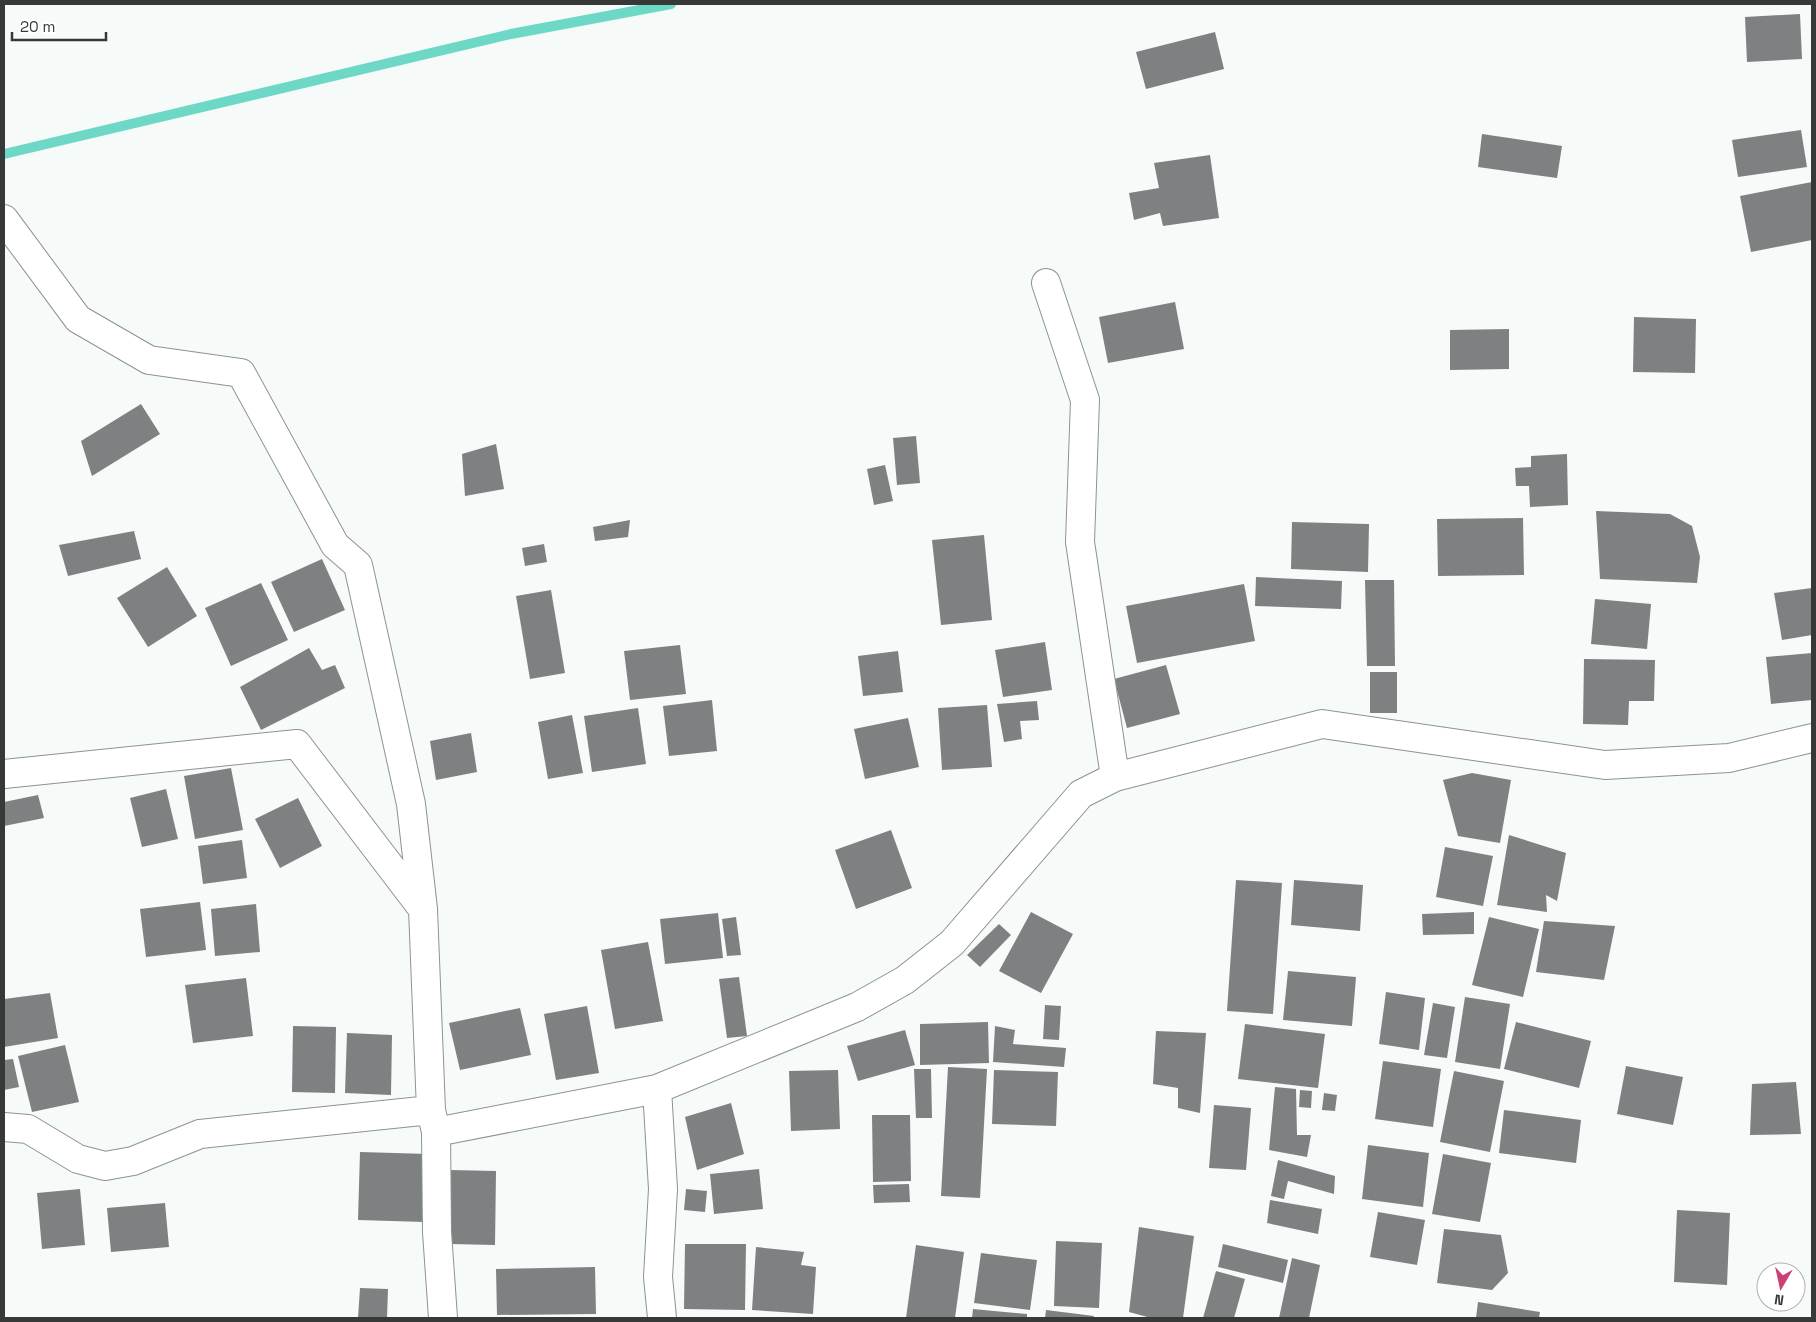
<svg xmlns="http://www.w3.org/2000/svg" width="1816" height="1322" viewBox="0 0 1816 1322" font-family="'Space Grotesk',sans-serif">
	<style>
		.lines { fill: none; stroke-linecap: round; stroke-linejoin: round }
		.stream { stroke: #6ed8c7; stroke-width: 10 }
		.building { fill: #7e8181 }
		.minor-casing { stroke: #8e9291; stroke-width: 30 }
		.minor { stroke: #fff; stroke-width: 28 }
	</style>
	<rect width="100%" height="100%" fill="#f6faf9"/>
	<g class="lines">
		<path class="stream" d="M4,154L511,34L671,4"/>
	</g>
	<path class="building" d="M1800,14L1802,59L1747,62L1745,17Z
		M1215,32L1224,69L1146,89L1136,52Z
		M1801,130L1807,167L1738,177L1732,140Z
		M1482,134L1562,146L1557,178L1478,167Z
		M1210,155L1219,218L1163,226L1160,213L1134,220L1129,193L1159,188L1154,163Z
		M1812,182V240L1751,252L1740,196Z
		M1175,302L1184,349L1108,363L1099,317Z
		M1634,317L1696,319L1695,373L1633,372Z
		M1509,329V369L1450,370V330Z
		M141,404L160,434L92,476L81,441Z
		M916,436L920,483L897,485L893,438Z
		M496,444L504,489L465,496L462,454Z
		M1567,454L1568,505L1530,507L1529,486H1516L1515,468L1531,467V456Z
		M885,465L893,501L874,505L867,469Z
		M1596,511L1670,514L1692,526L1700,557L1697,583L1600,579Z
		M1523,518L1524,575L1438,576L1437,519Z
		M630,520L628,537L595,541L593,527Z
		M1292,522L1369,524L1368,572L1291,569Z
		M134,531L141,559L68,576L59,545Z
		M984,535L992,620L941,625L932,540Z
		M544,544L547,562L525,566L522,548Z
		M322,559L345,610L294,632L271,582Z
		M167,567L197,616L148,647L117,598Z
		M1256,577L1342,581L1341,609L1255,606Z
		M1365,580H1394L1395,666H1367Z
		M261,583L288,640L231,666L205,608Z
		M1244,584L1255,641L1137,663L1126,606Z
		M1812,588V635L1782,640L1774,593Z
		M551,590L565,673L530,679L516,596Z
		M1595,599L1651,604L1647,649L1591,644Z
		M1045,642L1052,690L1003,697L995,650Z
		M680,645L686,694L630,700L624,651Z
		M309,648L322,670L335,665L345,688L261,730L240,687Z
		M898,651L903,692L863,696L858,656Z
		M1812,653V700L1771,704L1766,657Z
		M1584,659L1655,660L1654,701H1629L1628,725L1583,724Z
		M1166,665L1180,714L1127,728L1114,679Z
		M1370,672H1397V713H1370Z
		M712,700L717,751L669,756L663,706Z
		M1037,701L1039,720L1020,721L1022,739L1004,742L997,704Z
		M987,705L992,767L942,770L938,708Z
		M638,708L646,764L592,772L584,716Z
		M572,715L583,773L548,779L538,722Z
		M908,718L919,767L865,779L854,729Z
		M471,733L477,772L436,780L430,741Z
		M231,768L243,830L195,839L184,776Z
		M1472,773L1511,780L1500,843L1458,836L1443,780Z
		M166,789L178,839L142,847L130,798Z
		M38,795L44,818L4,826V802Z
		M298,798L322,846L280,868L255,819Z
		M891,830L912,888L856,909L835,850Z
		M1509,835L1566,853L1557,901L1546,895L1547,912L1497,905Z
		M242,840L247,878L203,884L198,846Z
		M1445,847L1493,856L1483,906L1436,897Z
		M1236,880L1282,883L1273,1014L1227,1011Z
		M1294,880L1363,885L1360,931L1291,925Z
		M200,902L206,950L146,957L140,909Z
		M256,904L260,952L215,956L211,909Z
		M1031,912L1073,934L1041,993L999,971Z
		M1474,912V934L1423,935L1422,914Z
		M718,913L723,958L665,964L660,919Z
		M736,917L741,955L727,956L722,919Z
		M1489,917L1539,929L1523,997L1472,985Z
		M1544,921L1615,926L1604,980L1536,972Z
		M999,924L1011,935L980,967L967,955Z
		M648,942L663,1021L615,1029L601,950Z
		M1288,971L1356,977L1352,1026L1283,1020Z
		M739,977L747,1036L727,1038L719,979Z
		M246,978L253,1036L193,1043L185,985Z
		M1386,992L1425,998L1419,1050L1379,1044Z
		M50,993L58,1038L4,1047V999Z
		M1465,997L1510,1004L1500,1069L1455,1062Z
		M1433,1003L1455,1007L1447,1058L1424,1055Z
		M1045,1005L1061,1006L1059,1040L1043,1039Z
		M587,1006L599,1073L556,1080L544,1014Z
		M520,1008L531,1055L460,1070L449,1023Z
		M988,1022L989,1063L920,1065V1024Z
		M1516,1022L1591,1041L1579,1088L1504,1069Z
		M1245,1024L1325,1034L1318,1088L1238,1079Z
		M293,1026L336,1027L335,1093L292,1092Z
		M995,1026L1015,1030L1013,1044L1066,1048L1064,1067L993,1062Z
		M905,1030L915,1065L858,1081L847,1046Z
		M1156,1031L1206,1033L1200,1113L1178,1108V1088L1153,1084Z
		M347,1033L392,1035L391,1095L345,1093Z
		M65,1045L79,1102L32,1112L18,1056Z
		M13,1059L19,1087L4,1090V1060Z
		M1383,1061L1441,1069L1433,1127L1375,1119Z
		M1626,1066L1683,1077L1673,1125L1617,1114Z
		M948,1067L987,1069L980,1198L941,1196Z
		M914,1069H931L932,1118H916Z
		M838,1070L840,1129L791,1131L789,1071Z
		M994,1070L1058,1072L1056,1126L992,1124Z
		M1454,1071L1504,1081L1490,1152L1440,1142Z
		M1796,1082L1801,1134L1750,1135L1752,1084Z
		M1275,1087L1296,1089L1297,1135H1311L1307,1157L1269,1150Z
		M1300,1090L1312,1091L1311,1108L1299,1107Z
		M1324,1093L1337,1095L1335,1111L1322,1110Z
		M731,1103L744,1154L697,1170L685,1117Z
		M1214,1105L1251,1108L1246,1170L1209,1168Z
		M1504,1110L1581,1120L1576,1163L1499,1153Z
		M872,1115H910L911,1181L873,1182Z
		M1368,1145L1429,1153L1423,1207L1362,1199Z
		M360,1152L428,1154L425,1222L358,1220Z
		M1443,1154L1491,1163L1480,1222L1432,1214Z
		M1278,1160L1335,1176L1334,1194L1288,1181L1284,1199L1271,1196Z
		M759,1169L763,1209L714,1214L710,1174Z
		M450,1170L496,1171L495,1245L450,1244Z
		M909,1184L910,1202L874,1203L873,1185Z
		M80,1189L85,1245L42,1249L37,1193Z
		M686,1189L707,1191L705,1212L684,1210Z
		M1270,1200L1322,1209L1318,1234L1267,1223Z
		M165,1203L169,1247L111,1252L107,1208Z
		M1677,1210L1730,1213L1727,1285L1674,1282Z
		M1378,1212L1425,1220L1417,1265L1370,1257Z
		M1139,1227L1194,1236L1183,1318H1151L1129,1312Z
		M1444,1229L1501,1235L1508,1273L1492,1290L1437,1283Z
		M1056,1241L1102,1243L1099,1308L1054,1306Z
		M685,1244H746L745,1310L684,1309Z
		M1223,1244L1288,1260L1283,1283L1218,1267Z
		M916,1245L964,1252L955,1318H906Z
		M756,1247L804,1252L801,1265L816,1267L813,1314L752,1310Z
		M981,1253L1037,1260L1030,1310L974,1303Z
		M1292,1258L1320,1265L1309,1318H1279Z
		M595,1267L596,1314L497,1315L496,1269Z
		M1216,1271L1245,1279L1234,1318H1203Z
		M360,1288L388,1289L387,1318H358Z
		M1478,1302L1540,1312L1539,1318H1476Z
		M973,1309L1027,1314V1318H972Z
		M1046,1310L1094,1316L1093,1318H1045Z"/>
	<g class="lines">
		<defs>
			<path id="minor" d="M4,219L78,319L149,360L241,373L335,545L358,565L411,804L423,909L431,1110
				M1046,283L1085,400L1080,542L1115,777
				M4,774L297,744L422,908
				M657,1089L663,1189L658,1277L662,1318
				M4,1127L28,1129L78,1159L105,1166L133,1161L200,1134L431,1110L436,1132L657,1089L857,1007L905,980L952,943L1081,794L1115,777L1322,724L1605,765L1729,758L1812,738
				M436,1132L437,1232L443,1318"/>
		</defs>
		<use href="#minor" class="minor-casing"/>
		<use href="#minor" class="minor"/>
	</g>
	<rect width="1816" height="1322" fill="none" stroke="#373939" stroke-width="10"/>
	<g transform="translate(1781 1287) rotate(189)"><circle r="24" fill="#ffffff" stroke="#afb0b0"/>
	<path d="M0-4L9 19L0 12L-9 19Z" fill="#cb4075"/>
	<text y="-8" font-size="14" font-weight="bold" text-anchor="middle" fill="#373939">N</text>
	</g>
	<path d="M12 32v8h94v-8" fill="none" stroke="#373939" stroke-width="2.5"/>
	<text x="20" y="32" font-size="15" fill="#373939" stroke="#ffffff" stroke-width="4" paint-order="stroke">20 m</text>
</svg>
